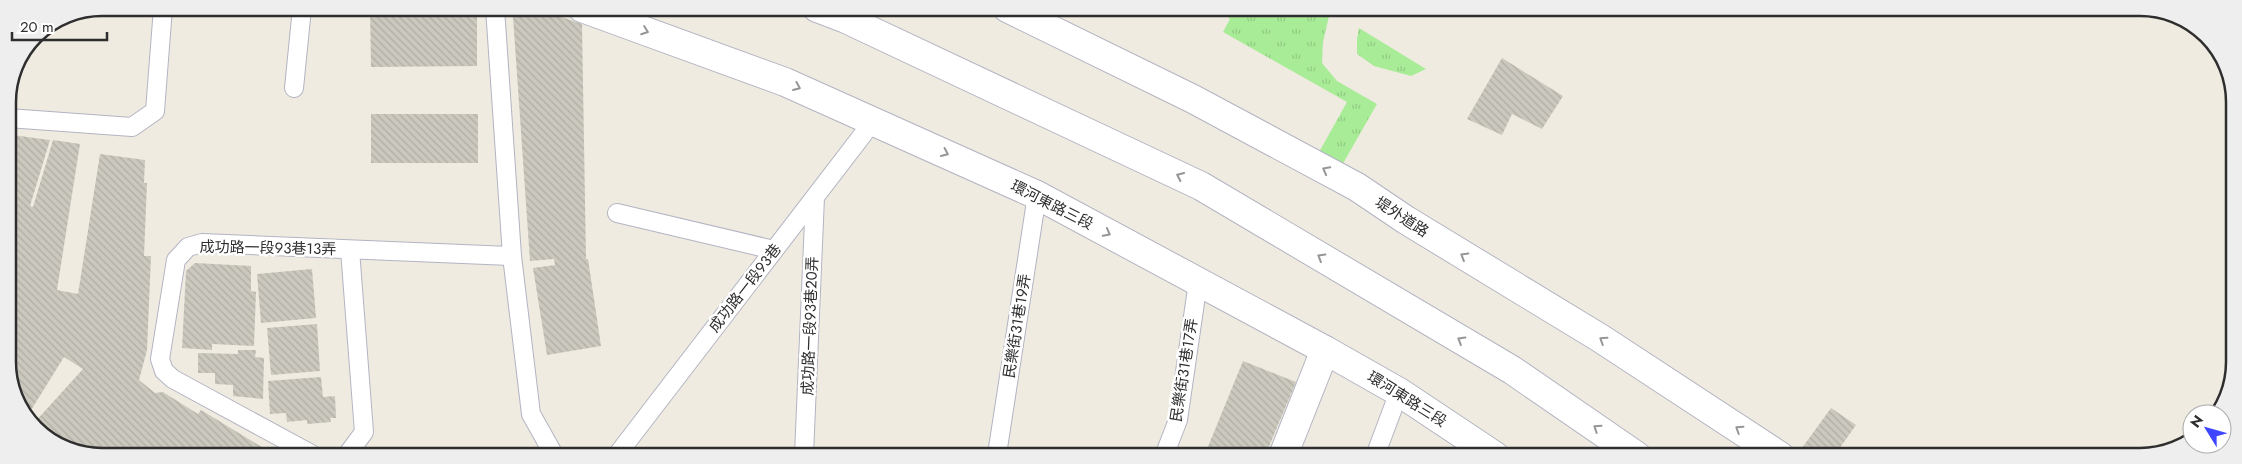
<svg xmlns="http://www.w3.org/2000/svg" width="2242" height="464" viewBox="0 0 2242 464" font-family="Jost,'Noto Sans TC',sans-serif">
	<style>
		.grass { fill: url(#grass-tufts) }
		.building { fill: url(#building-back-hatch) }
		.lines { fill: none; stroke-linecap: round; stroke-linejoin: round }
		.service-casing { stroke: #b3b4c3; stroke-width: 20 }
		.minor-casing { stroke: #b3b4c3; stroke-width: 30 }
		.tertiary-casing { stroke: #b3b4c3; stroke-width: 30 }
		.service { stroke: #fff; stroke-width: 18 }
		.minor { stroke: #fff; stroke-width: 28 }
		.tertiary { stroke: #fff; stroke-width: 28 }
		.oneway { stroke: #969696 }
		.labels { text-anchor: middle; stroke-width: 5; stroke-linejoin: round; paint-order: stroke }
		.street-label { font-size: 15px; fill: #2e2e2e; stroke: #fff }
		.rim { fill: none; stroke: #2e2e2e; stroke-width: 2.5 }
	</style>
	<defs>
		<pattern id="grass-tufts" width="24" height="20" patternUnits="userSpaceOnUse" patternTransform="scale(1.25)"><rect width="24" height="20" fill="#a8ec97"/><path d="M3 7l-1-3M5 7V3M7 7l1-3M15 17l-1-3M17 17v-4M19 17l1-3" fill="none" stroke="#91cb82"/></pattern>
		<pattern id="building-back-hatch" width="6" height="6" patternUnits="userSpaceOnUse" patternTransform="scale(1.25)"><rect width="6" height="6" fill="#cbc9be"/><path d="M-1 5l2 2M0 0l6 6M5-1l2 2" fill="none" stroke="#afada4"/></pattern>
	</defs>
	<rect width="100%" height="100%" fill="#f0ebe0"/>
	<path class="grass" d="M1218,8L1323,9L1330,12L1323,42L1322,63L1337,81L1377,104L1341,167L1318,154L1347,102L1223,32L1230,19Z
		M1359,28L1426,69L1411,76L1374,66L1357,54V39Z"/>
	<path class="building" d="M370,8H477V66L371,67Z
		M553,14L582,24L586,259H588L601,346L547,355L533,268L555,265L554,259L530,261L513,17Z
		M1502,58L1563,96L1542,129L1512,114L1502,135L1467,119Z
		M371,114H478V163H371Z
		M12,135L50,140L30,206L33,207L53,140L80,144L57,290L78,294L100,154L145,160L144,183H147L144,256H151L147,350L139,380L155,393L163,392L198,414L201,410L275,455H84L36,429L33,424L83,369L64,357L28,415L9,380L8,140Z
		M195,263L251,266V291L256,292L254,346L212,344V350L182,348L186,271Z
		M312,269L316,318L261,323L257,274Z
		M317,324L320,371L271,375L267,328Z
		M238,350H256L255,357L264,358L263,399L233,396V385L215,384V373H198V353L238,354Z
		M1243,361L1296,382L1265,456H1208L1205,454Z
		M321,377L323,397L335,396L336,418H330L331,422L307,424V420L287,422L286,413L270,414L268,381Z
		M1831,408L1856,425L1834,456H1813L1802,448Z"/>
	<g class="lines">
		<defs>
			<path id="service" d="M495,8L512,256L531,414L554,455
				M294,88L302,8
				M8,118L132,127L155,111L163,8
				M617,213L774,250
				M313,455L173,379L164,371L160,359L176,260L188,247L202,243L512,256
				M347,455L364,432L350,250
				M617,455L874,120
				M804,455L815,197
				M1001,455L998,448L1037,195
				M1164,456L1178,420L1198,282
				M1375,456L1399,392"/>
			<path id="minor" d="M1007,8L1193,99L1357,187L1406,220L1600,338L1780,456
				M1283,456L1325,350"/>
			<path id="tertiary" d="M582,8L785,82L1037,195L1325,350L1399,392L1495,456
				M817,8L846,19L1201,186L1512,370L1637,456"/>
		</defs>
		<use href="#service" class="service-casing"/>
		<use href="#minor" class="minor-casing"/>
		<use href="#tertiary" class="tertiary-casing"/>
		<use href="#service" class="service"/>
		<use href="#minor" class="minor"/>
		<use href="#tertiary" class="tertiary"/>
	</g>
	<defs><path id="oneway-chevron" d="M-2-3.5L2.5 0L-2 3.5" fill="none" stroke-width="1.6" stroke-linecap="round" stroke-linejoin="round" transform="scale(1.25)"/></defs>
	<g class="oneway">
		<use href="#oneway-chevron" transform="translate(645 31) rotate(20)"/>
		<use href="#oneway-chevron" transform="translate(797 87) rotate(23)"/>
		<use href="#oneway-chevron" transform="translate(945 153) rotate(25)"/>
		<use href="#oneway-chevron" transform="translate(1326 170) rotate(-152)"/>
		<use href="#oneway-chevron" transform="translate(1180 176) rotate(-155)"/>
		<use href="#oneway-chevron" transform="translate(1107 233) rotate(28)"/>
		<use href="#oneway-chevron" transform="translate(1464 256) rotate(-149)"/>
		<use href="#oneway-chevron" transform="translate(1321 257) rotate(-149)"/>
		<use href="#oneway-chevron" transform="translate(1461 340) rotate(-149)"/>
		<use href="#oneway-chevron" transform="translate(1603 340) rotate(-147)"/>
		<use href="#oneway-chevron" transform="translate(1597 428) rotate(-146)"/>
		<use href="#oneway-chevron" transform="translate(1739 429) rotate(-147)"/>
	</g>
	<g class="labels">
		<g class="street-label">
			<text transform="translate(1052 205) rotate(27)" y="5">環河東路三段</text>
			<text transform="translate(1402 217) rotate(33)" y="5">堤外道路</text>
			<text transform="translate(268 248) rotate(1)" y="5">成功路一段93巷13弄</text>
			<text transform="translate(745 288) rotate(-52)" y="5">成功路一段93巷</text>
			<text transform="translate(810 326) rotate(-88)" y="5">成功路一段93巷20弄</text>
			<text transform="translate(1017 326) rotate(-81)" y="5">民樂街31巷19弄</text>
			<text transform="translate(1184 370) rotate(-81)" y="5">民樂街31巷17弄</text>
			<text transform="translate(1407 399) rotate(32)" y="5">環河東路三段</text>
		</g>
	</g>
	<path d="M0 0H2242V464H0ZM102 16H2140A86 86 0 0 1 2226 102V362A86 86 0 0 1 2140 448H102A86 86 0 0 1 16 362V102A86 86 0 0 1 102 16Z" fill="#eee" fill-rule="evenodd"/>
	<path class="rim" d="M102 16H2140A86 86 0 0 1 2226 102V362A86 86 0 0 1 2140 448H102A86 86 0 0 1 16 362V102A86 86 0 0 1 102 16Z"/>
	<g transform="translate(2207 429) rotate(307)"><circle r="24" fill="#ffffff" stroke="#ababab"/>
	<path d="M0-4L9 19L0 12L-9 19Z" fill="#3e47ff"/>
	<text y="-8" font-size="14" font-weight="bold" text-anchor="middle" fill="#2e2e2e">N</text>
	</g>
	<path d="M12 32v8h95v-8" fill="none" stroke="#2e2e2e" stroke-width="2.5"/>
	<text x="20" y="32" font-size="15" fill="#2e2e2e" stroke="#ffffff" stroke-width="4" paint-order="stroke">20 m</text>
</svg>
